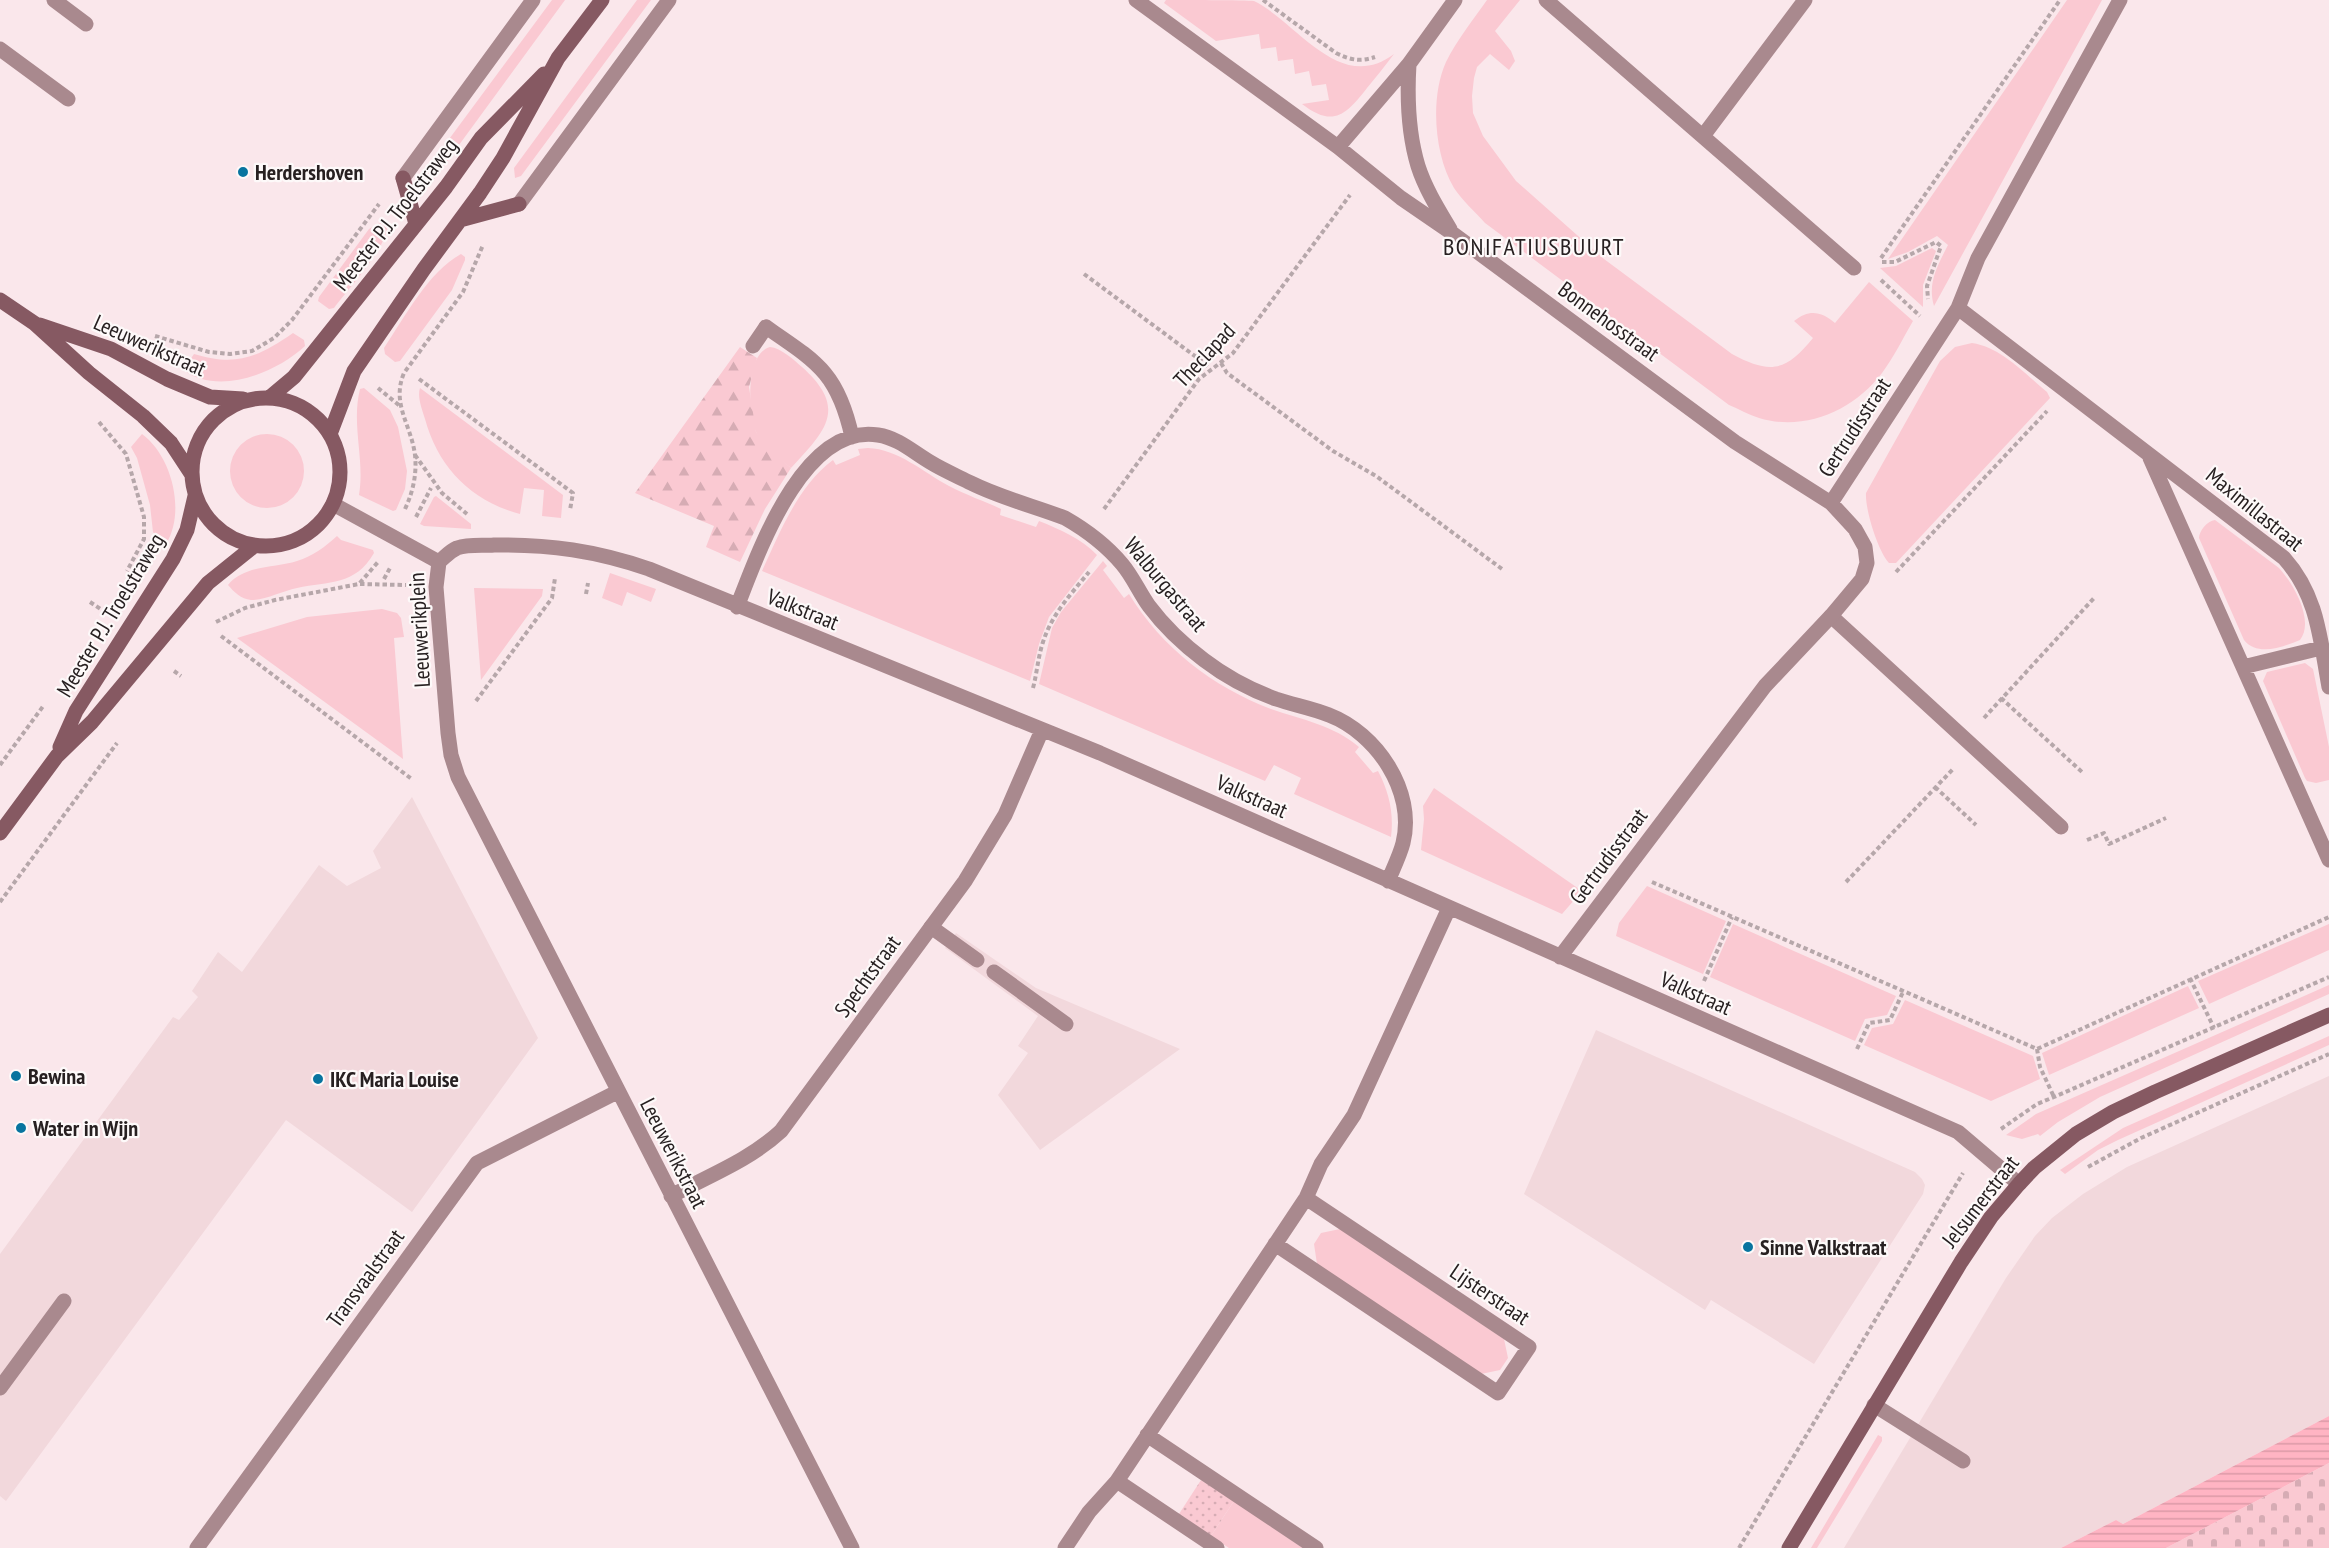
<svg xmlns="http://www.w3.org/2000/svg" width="2329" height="1548" viewBox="0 0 2329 1548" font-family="'PT Sans Narrow',sans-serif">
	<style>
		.built { fill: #f2d8dc }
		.grass { fill: #fac9d2 }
		.forest { fill: url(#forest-firs) }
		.cemetery { fill: url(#cemetery-stones) }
		.park { fill: url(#park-dots) }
		.water { fill: url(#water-rules) }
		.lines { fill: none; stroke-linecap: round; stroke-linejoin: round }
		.path { stroke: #b6a7aa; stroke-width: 4; stroke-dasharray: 4.5 3; stroke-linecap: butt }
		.lane { stroke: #a9898e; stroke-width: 15 }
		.street { stroke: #a9898e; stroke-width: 15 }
		.secondary { stroke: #865962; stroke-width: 15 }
		.poi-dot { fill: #08749f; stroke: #fdf9f9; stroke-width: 2 }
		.labels { text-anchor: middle; stroke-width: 4.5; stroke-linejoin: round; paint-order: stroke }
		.poi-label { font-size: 22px; font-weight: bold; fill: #272021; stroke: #fdf9f9; text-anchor: start }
		.street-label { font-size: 22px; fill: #272021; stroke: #fdf9f9 }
		.neighbourhood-label { font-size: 24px; letter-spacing: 1.5px; fill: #272021; stroke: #fdf9f9 }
	</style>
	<defs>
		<pattern id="forest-firs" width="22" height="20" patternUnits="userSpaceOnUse" patternTransform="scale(1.5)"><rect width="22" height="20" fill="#fac9d2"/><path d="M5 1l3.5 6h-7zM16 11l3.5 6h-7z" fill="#d6acb4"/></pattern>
		<pattern id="cemetery-stones" width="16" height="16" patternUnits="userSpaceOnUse" patternTransform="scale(1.5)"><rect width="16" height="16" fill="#fac9d2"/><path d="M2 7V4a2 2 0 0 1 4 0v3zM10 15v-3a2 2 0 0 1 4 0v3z" fill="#d6acb4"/></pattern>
		<pattern id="park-dots" width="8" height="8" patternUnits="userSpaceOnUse" patternTransform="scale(1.5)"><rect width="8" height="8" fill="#fac9d2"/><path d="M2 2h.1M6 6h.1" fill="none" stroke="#d6acb4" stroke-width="1.8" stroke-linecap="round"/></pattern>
		<pattern id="water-rules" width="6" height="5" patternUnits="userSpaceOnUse" patternTransform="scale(1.5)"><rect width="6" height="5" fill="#ffb4c3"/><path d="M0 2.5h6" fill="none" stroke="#db9aa7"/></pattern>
	</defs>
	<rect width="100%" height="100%" fill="#fae7eb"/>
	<path class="built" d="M412,797L538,1038L412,1212L286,1120L6,1501L0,1496V1254L173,1017L179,1020L198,997L192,991L218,952L242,972L319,865L347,886L381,868L373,851Z
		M956,933L1036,988L1180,1049L1040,1150L998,1095L1028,1053L1018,1046L1038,1016L945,948Z
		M1596,1030L1915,1172L1922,1179L1925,1185L1923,1194L1814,1364L1711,1300L1705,1310L1524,1194Z
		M2329,1076V1416L2123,1524L2116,1520L2061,1548H1844L2006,1278L2035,1236L2052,1218L2083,1194L2127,1167Z"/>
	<path class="grass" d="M552,0H565L429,186L423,181L424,173Z
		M637,0H651L521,176L515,178L514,168Z
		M1166,0C1180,0 1246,0 1254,1C1297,22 1340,95 1394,54C1385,66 1376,77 1367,88C1346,115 1333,128 1302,104L1329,100L1326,84L1312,86L1309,71L1295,74L1293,59L1278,61L1276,47L1261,49L1259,34L1216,41L1164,3Z
		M1487,0H1520L1495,31L1511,51L1515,61L1509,70L1490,54L1477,67L1474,78L1472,96L1473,113L1483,136L1516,181L1604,259L1732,354C1771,375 1786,371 1813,338L1794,321C1809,309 1821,311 1835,323L1869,282L1913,321C1903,338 1894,357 1882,373C1854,410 1805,432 1759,418C1749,415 1739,409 1729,405L1485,223C1475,212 1462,200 1454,188C1434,155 1430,97 1446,62C1457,40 1473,20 1487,0Z
		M2067,0H2102L1934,306C1927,283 1938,265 1948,245L1937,236L1908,252L1888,259Z
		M381,222L387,225C389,246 347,290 334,308L329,309L318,301L319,297L369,229Z
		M1932,248L1936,251L1923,285V307L1880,268L1896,266Z
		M461,254L465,257V260L452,290L400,361L395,362L385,354L384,348C405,317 428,272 461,254Z
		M293,333L304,340L305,346C276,373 219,396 183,370L194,354C237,367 258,357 293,333Z
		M1972,343C2001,347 2025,374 2047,392L2050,398L1896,563H1889C1878,551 1865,510 1866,493L1940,361L1955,347Z
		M770,347C781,348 794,360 802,367C849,409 825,431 791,468C779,458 762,447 756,432C748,412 745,354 770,347Z
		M364,388L390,410L398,427L407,471L405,489L396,510L393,511L359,495C365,459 351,425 360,389Z
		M420,388L563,495L561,518L542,516L544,490L524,488L520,514C471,501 438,467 425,419C422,409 417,397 420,388Z
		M142,434C172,456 186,512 166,544L159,541L153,532L150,505L137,458L131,447Z
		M230 471a37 37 0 1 1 74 0a37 37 0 1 1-74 0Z
		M868,448C898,449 923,472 949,486C966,495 984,501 1001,509L1000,515L1036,527L1039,521C1059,529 1082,539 1097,555L1049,617L1039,644L1030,681L762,571C780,532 798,486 833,460L836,465L860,455L858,449Z
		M436,496L471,524V529L424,526L420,524L434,497Z
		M2215,520L2279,568C2293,583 2315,621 2300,640C2282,647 2258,657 2244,640L2199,538C2199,531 2207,521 2215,520Z
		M337,536L341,540L373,550L374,553C355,586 329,581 297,588C282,591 266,600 251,600C241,599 234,592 228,585C244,565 275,568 297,561C313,556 325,547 337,536Z
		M1103,561L1107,566L1103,570L1124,598L1129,594C1162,648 1213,687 1271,709C1303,720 1333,725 1359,747L1355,752L1373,773L1378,771C1389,792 1394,813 1391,837L1294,794L1301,778L1274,765L1265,781L1039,684L1052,628L1061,612Z
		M610,573L656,589L651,602L627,592L622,606L602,598Z
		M474,588L543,589L542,596L481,680Z
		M382,609L397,613L401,618L404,637L394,638L403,759L237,638L307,617Z
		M2305,663L2313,669L2329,747V780L2316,783L2307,781L2305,778L2263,681L2267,672Z
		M1434,788L1582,891L1562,914L1421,850L1424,819L1423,806Z
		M1647,886L1726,921L1703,974L1616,936L1619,923Z
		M1733,924L1896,996L1887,1015L1865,1019L1855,1041L1710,977Z
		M2329,924V950L2209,1004L2198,981Z
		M2329,985V994L2100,1097L2058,1122L2040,1136L2038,1134L2022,1139L2006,1135L2036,1114Z
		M2188,986L2199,1008L2049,1075L2042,1053Z
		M1905,1000L2033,1056L2040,1079L1991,1101L1864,1045L1872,1028L1893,1024Z
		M2329,1036V1045L2118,1140L2098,1150L2065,1174L2060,1170L2123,1128Z
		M1340,1229L1504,1339L1508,1358L1500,1370L1481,1374L1317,1264L1314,1244L1321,1233Z
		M1878,1435L1882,1437V1441L1817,1548H1811Z
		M1234,1501L1303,1548H1229L1211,1536Z"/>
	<path class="forest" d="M740,347L757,358L749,387L756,432L769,449L791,468L765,509L740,562L706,547L714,526L635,493Z"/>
	<path class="cemetery" d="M2329,1463V1548H2166Z"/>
	<path class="park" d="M1201,1480L1234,1501L1211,1536L1179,1514Z"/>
	<path class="water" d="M2329,1416V1463L2166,1548H2061L2116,1520L2123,1524Z"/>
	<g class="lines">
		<path class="path" d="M1263,0L1336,53C1350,60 1360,62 1375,57
			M1881,258L2060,0
			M1882,262H1895L1936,242L1941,246L1927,286L1928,299
			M1084,274L1203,362L1210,370
			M1881,280L1920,316
			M155,336L209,352L230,354L252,351L274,338L292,320L379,204
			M1221,363L1227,373L1333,451L1376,476L1502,569
			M419,379L573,493L570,510
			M378,388L400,406
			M99,422L126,454L144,517V539L127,571
			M415,455L442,493L467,514
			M405,509C413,492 417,474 415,455C411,424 391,404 404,373L463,292L483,245
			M1104,509L1199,379L1233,353L1350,195
			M416,517L431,488
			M1896,572L2047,411
			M384,579L390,568
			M360,584L406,585
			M586,594L588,583
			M90,602L105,612
			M216,622L245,608L275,600L359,584L378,562
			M221,636L413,780
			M174,671L181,676
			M1033,688C1037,673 1038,657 1043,642C1052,614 1071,594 1089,572
			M2001,698L2082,772
			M476,701L552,598L555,578
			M1984,718L2095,597
			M0,765L44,705
			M1935,787L1976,825
			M2087,840L2104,833L2109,844L2166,818
			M1652,882L2037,1049L2329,917
			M1846,882L1953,769
			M0,902L117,743
			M2190,978L2214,1028
			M1704,981L1732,917
			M1857,1049L1869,1023L1890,1020L1903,992
			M2037,1049L2040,1067L2054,1097
			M2001,1129L2037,1104L2054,1097L2329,977
			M2088,1167L2141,1138L2329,1054
			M1739,1548L1963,1173"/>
		<path class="lane" d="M54,0L86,24
			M1546,0L1854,268
			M0,49L68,99
			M1703,136L1805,0
			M753,346L766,327
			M1831,616L2061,827
			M931,927L977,960
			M994,972L1066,1024
			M0,1388L64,1301
			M1874,1405L1963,1461"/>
		<path class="street" d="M1136,0L1338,147L1401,198L1452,233L1735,442L1831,503
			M1409,64C1407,97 1408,133 1418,166C1425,188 1438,209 1450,229
			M1338,147L1409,64L1455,0
			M403,178L533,0
			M519,204L669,0
			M1958,308L2284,558C2318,596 2320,639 2329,687
			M766,327C817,362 838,373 852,437
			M2150,458L2329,860
			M333,504L439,562
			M439,562C445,557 450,551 457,548C469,544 482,546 494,545C549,544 597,551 649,569L1100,753L1958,1132L2019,1184
			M439,562L436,587L448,733L451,755L458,777L852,1548
			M737,607C758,553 803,423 878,435C898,438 913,452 930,462C943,470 957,476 971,483C1001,498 1034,506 1065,518C1086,530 1106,545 1122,564C1133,577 1139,592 1149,606C1164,626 1184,645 1204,660C1225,676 1251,690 1276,699C1294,705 1312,708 1329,715C1376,733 1416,791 1403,843C1400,855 1393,869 1388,881
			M2243,667L2321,648
			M1560,957L1765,686L1831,616L1862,579L1867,563L1865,547L1855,529L1831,503L1958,308L1978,258L2120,0
			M671,1196C708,1176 750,1160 781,1131L965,881L1005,815L1042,730
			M1275,1244L1498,1393L1529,1347L1306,1198
			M1147,1435L1316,1548
			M1117,1481L1217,1548
			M197,1548L477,1163L617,1092
			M1065,1548L1089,1512L1117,1481L1306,1198L1321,1164L1354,1115L1449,908"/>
		<path class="secondary" d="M403,178L416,224
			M460,220L519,204
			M0,300L34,323L89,373L143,416L171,443L192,475
			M40,325L111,349L167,379L210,397L243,399
			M269,398L294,377L446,187L481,138L544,74
			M192 472a74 74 0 1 1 148 0a74 74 0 1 1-148 0Z
			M330,434L354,371L424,269L480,193L503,158L558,58L602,0
			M60,747L76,711L173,559L187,530L195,496
			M0,833L57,756L92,722L208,583L254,546
			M1789,1548L1961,1262L1991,1217L2019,1184L2034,1168L2076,1134L2113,1112L2155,1092L2329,1015"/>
	</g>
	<g class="poi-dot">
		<circle cx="243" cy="172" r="6"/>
		<circle cx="16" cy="1076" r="6"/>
		<circle cx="318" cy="1079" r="6"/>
		<circle cx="21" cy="1128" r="6"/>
		<circle cx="1748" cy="1247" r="6"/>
	</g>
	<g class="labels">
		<g class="poi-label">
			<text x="255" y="180">Herdershoven</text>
			<text x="28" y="1084">Bewina</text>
			<text x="330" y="1087">IKC Maria Louise</text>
			<text x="33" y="1136">Water in Wijn</text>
			<text x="1760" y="1255">Sinne Valkstraat</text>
		</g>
		<g class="street-label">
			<text transform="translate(395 214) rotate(-52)" y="8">Meester P.J. Troelstraweg</text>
			<text transform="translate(1609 321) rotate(36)" y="8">Bonnehosstraat</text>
			<text transform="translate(150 345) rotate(24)" y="8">Leeuwerikstraat</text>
			<text transform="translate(1204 355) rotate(-47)" y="8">Theclapad</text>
			<text transform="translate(1854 427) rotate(-57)" y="8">Gertrudisstraat</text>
			<text transform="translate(2255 509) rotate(39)" y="8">Maximillastraat</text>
			<text transform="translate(1166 584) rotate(50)" y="8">Walburgastraat</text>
			<text transform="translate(803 609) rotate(22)" y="8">Valkstraat</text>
			<text transform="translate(110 615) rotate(-59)" y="8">Meester P.J. Troelstraweg</text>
			<text transform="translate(419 630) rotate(-93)" y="8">Leeuwerikplein</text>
			<text transform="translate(1252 796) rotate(24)" y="8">Valkstraat</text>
			<text transform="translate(1608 856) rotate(-53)" y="8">Gertrudisstraat</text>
			<text transform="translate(867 976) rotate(-54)" y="8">Spechtstraat</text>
			<text transform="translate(1696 993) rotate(24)" y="8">Valkstraat</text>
			<text transform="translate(674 1153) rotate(63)" y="8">Leeuwerikstraat</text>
			<text transform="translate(1980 1201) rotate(-52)" y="8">Jelsumerstraat</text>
			<text transform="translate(365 1278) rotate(-54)" y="8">Transvaalstraat</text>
			<text transform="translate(1490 1294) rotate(34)" y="8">Lijsterstraat</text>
		</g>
		<g class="neighbourhood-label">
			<text x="1534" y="255">BONIFATIUSBUURT</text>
		</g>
	</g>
</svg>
